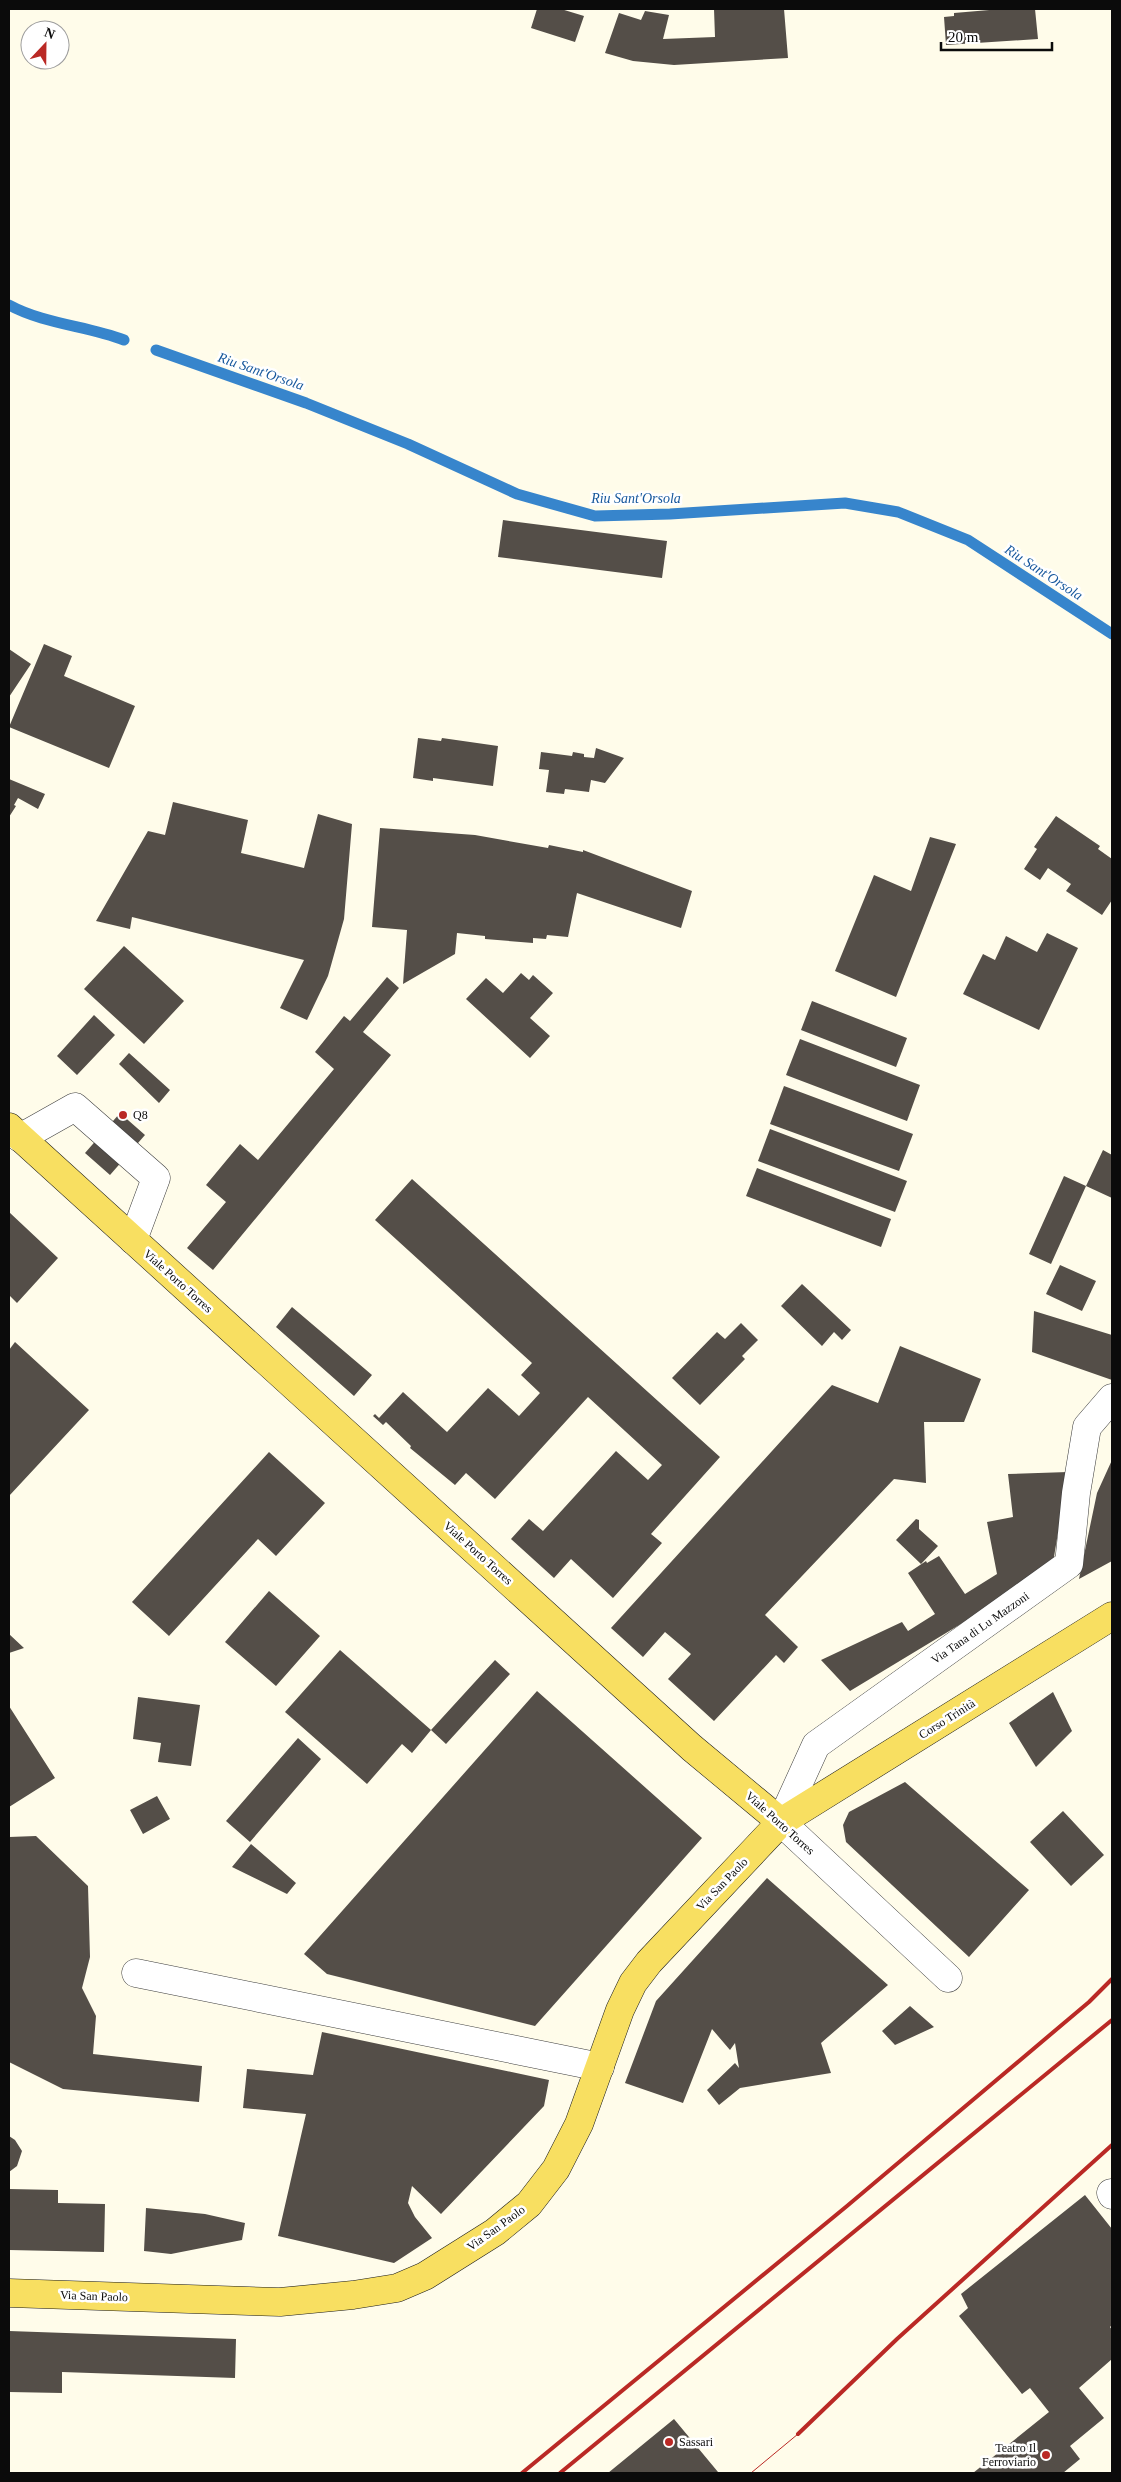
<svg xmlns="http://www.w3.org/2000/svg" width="1121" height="2482" viewBox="0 0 1121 2482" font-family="'Times New Roman',serif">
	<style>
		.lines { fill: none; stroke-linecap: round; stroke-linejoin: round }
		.stream { stroke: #3785cc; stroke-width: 11 }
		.building { fill: #544e48 }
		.minor-casing { stroke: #3e3e3e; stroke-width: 29 }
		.major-casing { stroke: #1c1c1c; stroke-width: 29 }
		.minor { stroke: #fff; stroke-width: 28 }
		.major { stroke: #f8df61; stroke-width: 28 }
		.tram { stroke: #ba2925; stroke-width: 1 }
		.rail { stroke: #ba2925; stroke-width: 4 }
		.poi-dot { fill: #ba2925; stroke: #fff; stroke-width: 2 }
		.labels { text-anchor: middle; stroke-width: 5; stroke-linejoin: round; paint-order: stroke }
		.poi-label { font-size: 12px; fill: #0b0b0b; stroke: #fff; text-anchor: start }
		.street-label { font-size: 12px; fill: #0b0b0b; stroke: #fff }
		.water-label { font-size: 14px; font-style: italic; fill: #16579c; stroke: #fff }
	</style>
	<rect width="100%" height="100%" fill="#fffcea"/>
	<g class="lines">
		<path class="stream" d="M9,305C44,324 87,326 124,340
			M156,350L306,403L408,444L517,494L595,516L670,514L845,503L898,512L968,540L1112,634"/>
	</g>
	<path class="building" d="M537,9H561L584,16L575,42L531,28Z
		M714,9H784L788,58L674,65L633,61L605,53L619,13L641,20L645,11L669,15L663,39L715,37Z
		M1001,9H1035L1038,39L946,45L944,17L954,16V13Z
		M503,520L667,541L662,578L498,557Z
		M44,644L72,656L64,676L135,706L109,768L9,727Z
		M9,649L31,664L9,697Z
		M418,738L441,741L442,738L498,746L493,786L433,778V781L413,778Z
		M596,748L624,758L605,783L591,780L589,792L565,789L564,794L546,792L549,770L539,769L541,752L572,756L573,752L584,754V757L594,758Z
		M9,779L45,794L38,809L18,798L14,805L16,806L9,817Z
		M173,802L248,820L241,853L304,868L318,814L352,824L344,919L328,976L307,1020L280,1008L304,960L132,917L130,929L96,921L148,831L165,835Z
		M1056,816L1100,846L1098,849L1112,859V900L1102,915L1066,891L1071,884L1048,868L1040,880L1024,869L1037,849L1034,847Z
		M380,828L475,835L548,848L549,845L583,852V850L692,891L681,928L577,893L568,937L547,935L546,939L533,938V943L485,939V936L457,933L455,954L403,984L407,930L372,927Z
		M930,837L956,844L896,997L835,971L874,875L911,891Z
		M1047,933L1078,948L1039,1030L963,994L983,954L995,960L1006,936L1037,952Z
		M124,946L184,1001L144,1044L84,989Z
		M521,973L529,980L533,975L553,993L530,1018L550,1036L530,1058L466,999L486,978L503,993Z
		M387,977L399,988L363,1032L391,1055L213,1270L187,1248L226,1202L206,1185L240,1144L258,1160L334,1069L315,1052L344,1016L350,1021Z
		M812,1001L907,1038L896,1067L801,1030Z
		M94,1015L115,1035L77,1075L57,1056Z
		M800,1039L920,1085L907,1121L786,1075Z
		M129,1053L170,1090L159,1103L119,1064Z
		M784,1086L913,1134L899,1171L770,1124Z
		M120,1113L145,1135L110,1175L85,1153Z
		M770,1129L907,1181L895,1212L758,1161Z
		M1103,1150L1112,1155V1198L1086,1186Z
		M757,1168L891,1219L881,1247L746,1196Z
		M1064,1176L1086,1186L1051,1264L1029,1254Z
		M412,1179L720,1457L651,1534L662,1543L613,1598L571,1559L554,1578L511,1539L529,1519L543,1531L616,1451L648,1480L662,1465L588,1397L495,1499L466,1473L455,1485L410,1448L411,1446L386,1422L383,1425L373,1416L375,1414L379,1418L403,1392L447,1432L488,1388L519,1416L540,1393L521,1375L532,1363L375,1220Z
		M9,1212L58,1258L17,1303L9,1295Z
		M1060,1265L1096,1281L1082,1311L1046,1294Z
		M802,1284L851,1330L842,1340L834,1332L822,1346L781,1306Z
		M292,1307L372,1375L354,1396L276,1327Z
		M1034,1311L1112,1335V1380L1032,1352Z
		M741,1323L758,1340L742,1356L745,1359L700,1405L672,1378L717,1332L725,1339Z
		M15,1342L89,1410L9,1496V1350Z
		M900,1346L981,1379L964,1422H924L926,1483L894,1479L765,1615L798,1647L784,1663L776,1655L714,1721L668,1679L691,1654L665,1632L643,1657L611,1628L832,1385L878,1403Z
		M269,1452L325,1503L276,1556L258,1539L169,1636L132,1602Z
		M1112,1460V1561L1079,1579L1097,1493Z
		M1068,1472L1052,1569L850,1691L821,1660L902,1622L908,1631L935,1614L908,1573L926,1561L927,1563L939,1556L965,1594L997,1574L987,1522L1013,1517L1008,1474Z
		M916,1519L919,1520V1529L938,1546L921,1564L896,1540Z
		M269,1591L320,1636L276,1686L225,1642Z
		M9,1634L24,1648L9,1653Z
		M340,1650L431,1730L412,1753L402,1744L367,1784L285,1712Z
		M495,1660L510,1674L446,1744L431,1730Z
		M537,1691L702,1838L535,2026L327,1974L304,1954Z
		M1053,1692L1072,1731L1036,1767L1009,1723Z
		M138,1697L200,1705L191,1766L158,1762L161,1743L133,1739Z
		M9,1706L55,1778L9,1807Z
		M298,1738L321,1759L250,1842L226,1821Z
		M905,1782L1029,1890L969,1957L846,1842L843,1825L849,1812Z
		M157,1796L170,1819L143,1834L130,1810Z
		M1063,1811L1104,1855L1071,1886L1030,1842Z
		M36,1836L88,1886L90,1957L82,1988L96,2016L93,2054L202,2066L199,2102L63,2089L9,2062V1837Z
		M251,1844L296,1883L287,1894L232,1867Z
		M767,1878L888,1985L821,2043L831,2073L740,2088L719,2105L707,2090L735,2063L739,2068L735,2043L730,2050L712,2029L683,2103L625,2083L656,2001Z
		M910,2006L934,2027L895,2045L882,2031Z
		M322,2032L549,2080L544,2106L441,2214L412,2186L408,2203L415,2217L432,2238L394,2263L278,2236L306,2114L243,2108L247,2069L313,2075Z
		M9,2136L15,2140L22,2151L17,2166L9,2172Z
		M9,2189L58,2190V2203L105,2204L104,2252L9,2250Z
		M1085,2195L1112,2229V2325L1110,2327L1112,2330V2359L1079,2388L1104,2418L1070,2446L1080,2459L1063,2473H973L1049,2412L1030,2388L1022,2394L959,2316L968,2308L961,2294Z
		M146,2208L205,2214L245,2223L242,2240L171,2254L144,2251Z
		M9,2331L236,2339L235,2378L62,2372V2393L9,2392Z
		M674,2419L718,2472L717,2473H608Z"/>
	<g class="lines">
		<defs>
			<path id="minor" d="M20,1138L75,1107L156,1178L133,1240
				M136,1973L600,2067
				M948,1978L781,1822L816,1745L1069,1564L1076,1493L1087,1427L1112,1398
				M1111,2193L1112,2195"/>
			<path id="major" d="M9,1127L692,1748L781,1822
				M9,2293L280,2302L353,2295L397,2288L425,2276L495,2232L529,2204L556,2169L579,2124L620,2010L633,1983L649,1962L781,1822L1112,1616"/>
		</defs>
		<use href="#minor" class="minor-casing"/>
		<use href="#major" class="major-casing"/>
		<use href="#minor" class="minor"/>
		<use href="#major" class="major"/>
		<path class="tram" d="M751,2473L798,2434"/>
		<path class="rail" d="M798,2434L897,2339L1112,2145
			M522,2473L847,2206L1089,2002L1112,1979
			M560,2473L1112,2020"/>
	</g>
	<g class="poi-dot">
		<circle cx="123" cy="1115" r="5"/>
		<circle cx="669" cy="2442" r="5"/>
		<circle cx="1046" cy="2455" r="5"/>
	</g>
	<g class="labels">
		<g class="poi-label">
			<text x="133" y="1119">Q8</text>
			<text x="679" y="2446">Sassari</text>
			<text x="1036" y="2452" text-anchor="end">Teatro Il<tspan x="1036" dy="14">Ferroviario</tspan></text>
		</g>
		<g class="street-label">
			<text transform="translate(178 1281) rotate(42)" y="4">Viale Porto Torres</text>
			<text transform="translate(478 1553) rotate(42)" y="4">Viale Porto Torres</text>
			<text transform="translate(980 1628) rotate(-35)" y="4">Via Tana di Lu Mazzoni</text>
			<text transform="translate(947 1719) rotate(-32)" y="4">Corso Trinità</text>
			<text transform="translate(780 1823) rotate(42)" y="4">Viale Porto Torres</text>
			<text transform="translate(722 1884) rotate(-46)" y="4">Via San Paolo</text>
			<text transform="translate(496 2228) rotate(-36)" y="4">Via San Paolo</text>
			<text transform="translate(94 2296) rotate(2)" y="4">Via San Paolo</text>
		</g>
		<g class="water-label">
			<text transform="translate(261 371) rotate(19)" y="5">Riu Sant'Orsola</text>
			<text x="636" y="503">Riu Sant'Orsola</text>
			<text transform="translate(1044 572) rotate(33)" y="5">Riu Sant'Orsola</text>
		</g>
	</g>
	<rect width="1121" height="2482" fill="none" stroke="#0b0b0b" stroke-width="20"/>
	<g transform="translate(45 45) rotate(22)"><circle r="24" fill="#ffffff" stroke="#9d9d9d"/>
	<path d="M0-4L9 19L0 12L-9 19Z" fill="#ba2925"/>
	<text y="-8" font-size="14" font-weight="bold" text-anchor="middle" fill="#0b0b0b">N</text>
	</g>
	<path d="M941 42v8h111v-8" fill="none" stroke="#0b0b0b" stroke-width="2.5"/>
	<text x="948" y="42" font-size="15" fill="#0b0b0b" stroke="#ffffff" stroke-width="4" paint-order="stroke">20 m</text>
</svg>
